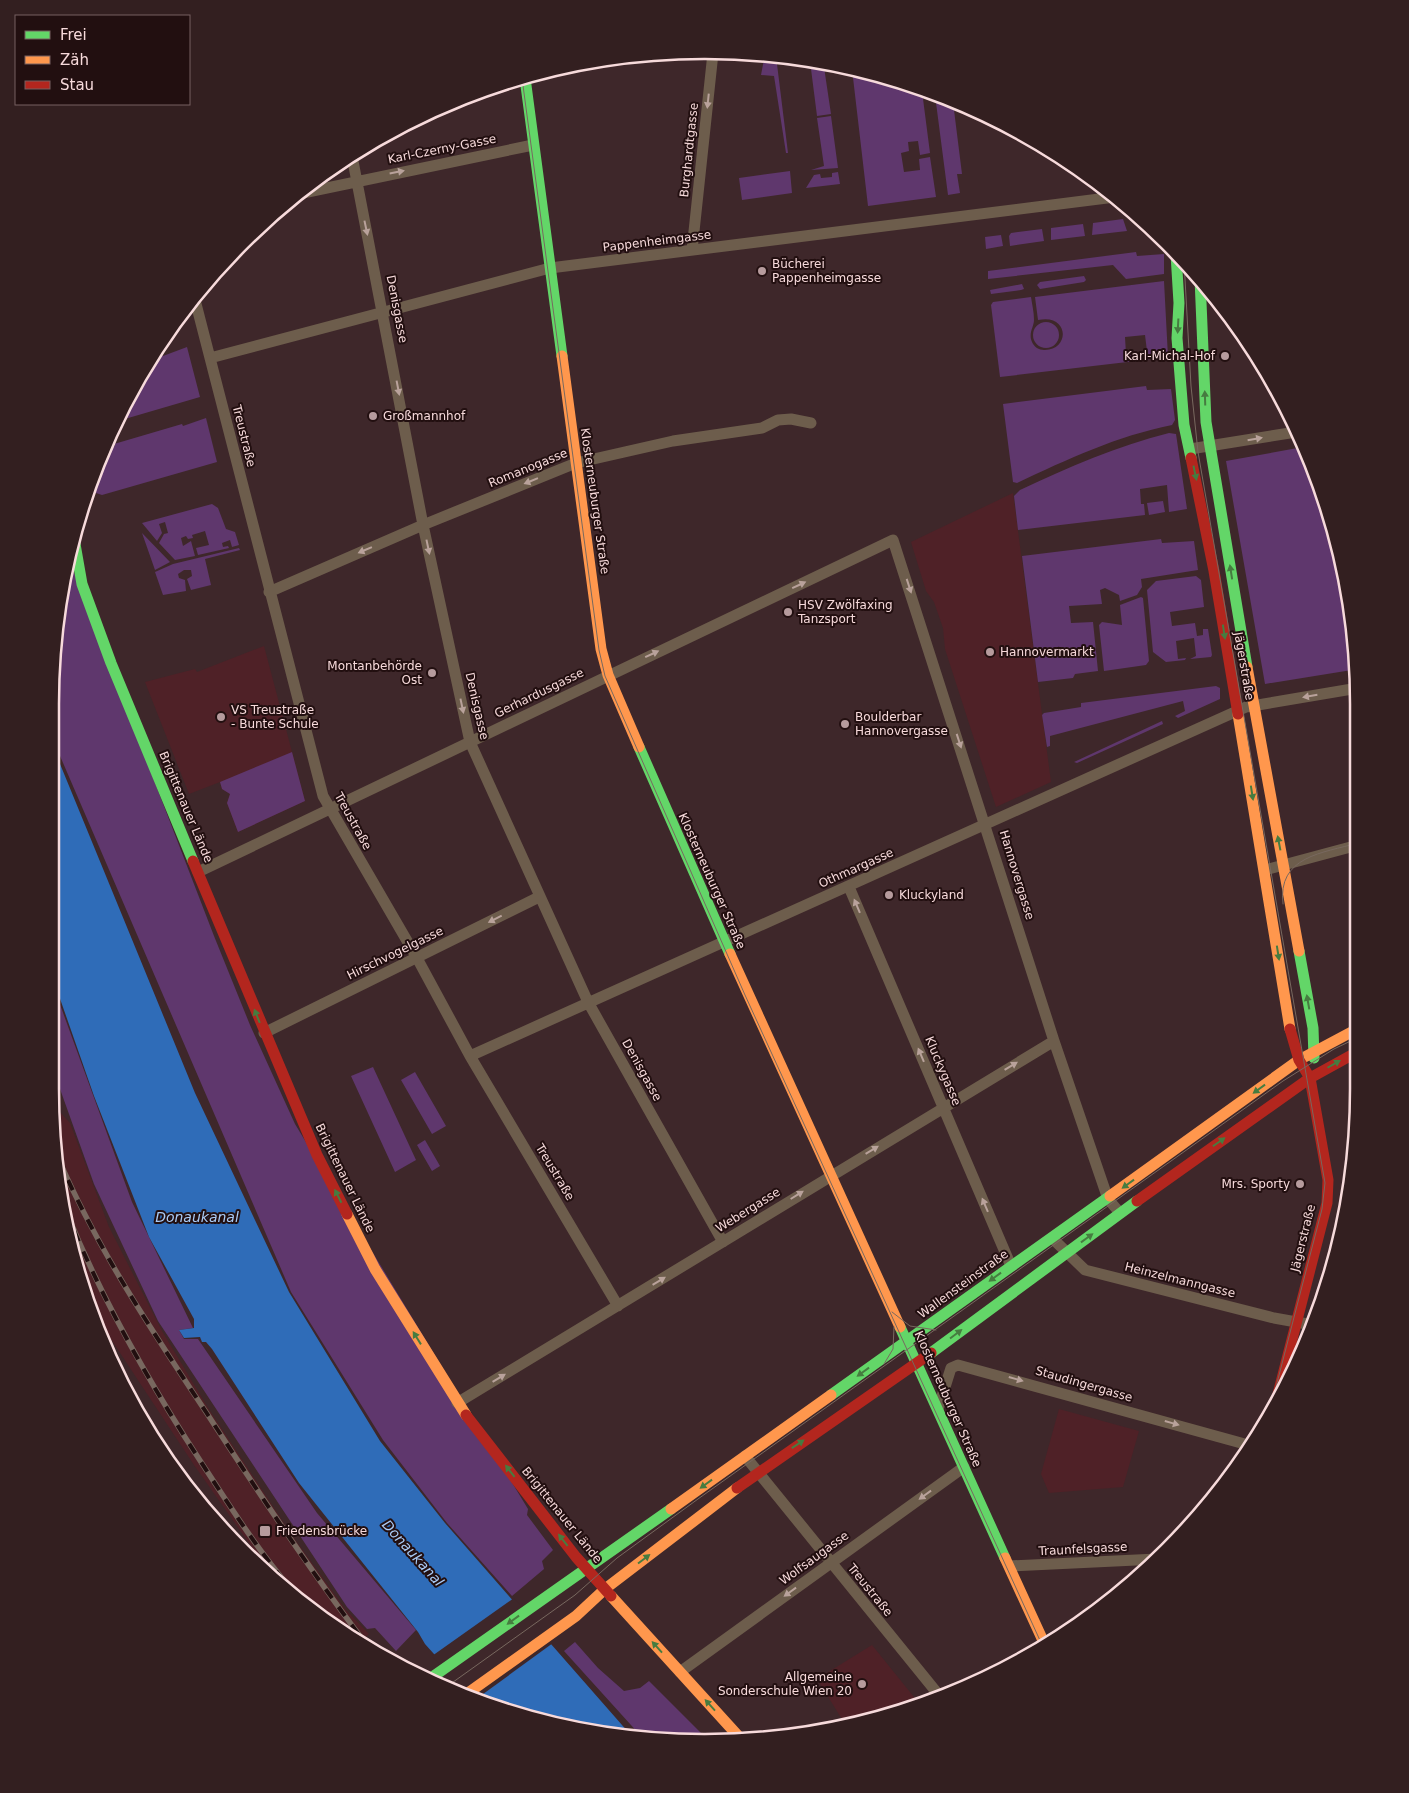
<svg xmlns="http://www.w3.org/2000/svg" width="1409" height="1793" viewBox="0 0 1409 1793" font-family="'DejaVu Sans',sans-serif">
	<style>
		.built { fill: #4f2127 }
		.green { fill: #5f376d }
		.water { fill: #2f6cb8 }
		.pier { fill: #3e272a }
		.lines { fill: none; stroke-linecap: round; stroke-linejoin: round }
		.street { stroke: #6d5d4c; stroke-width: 11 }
		.fast { stroke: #63d668; stroke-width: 11 }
		.slow { stroke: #ff974d; stroke-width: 11 }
		.jam { stroke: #b3261e; stroke-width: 11 }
		.tram { stroke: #78685f; stroke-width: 1 }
		.rail-casing { stroke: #78685f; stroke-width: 5.5 }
		.rail { stroke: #220f10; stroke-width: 4; stroke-dasharray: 11; stroke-linecap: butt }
		.oneway { fill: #b9a29b }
		.oneway2 { fill: #467c40 }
		.poi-dot { fill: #b69b9d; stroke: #220f10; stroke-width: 2 }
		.labels { text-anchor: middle; stroke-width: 4; stroke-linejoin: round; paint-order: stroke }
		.street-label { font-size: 12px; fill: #f7dadb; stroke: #220f10 }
		.poi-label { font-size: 12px; fill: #f7dadb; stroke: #220f10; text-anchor: start }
		.water-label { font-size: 14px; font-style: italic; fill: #aacbf6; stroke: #220f10 }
		.rim { fill: none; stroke: #f7dadb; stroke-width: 2.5 }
	</style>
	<rect width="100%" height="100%" fill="#3e272a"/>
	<path class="built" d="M1013,493L1051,782L996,807L945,649L943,628L934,602L926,591L911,542Z
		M264,646L305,801L238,832L227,803L230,794L222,789L220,782L189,794L145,682L195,669L197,672Z
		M51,1100L57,1109L70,1123L109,1227L162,1331L208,1408L291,1534L345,1609L369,1634L360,1642L270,1573L194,1465L97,1318L72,1258Z
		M1059,1409L1139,1431L1123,1487L1049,1493L1041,1474Z
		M872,1645L918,1702L874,1721L845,1724L817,1679Z"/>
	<path class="green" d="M765,54L776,56L788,153H786L774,76L761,75Z
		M824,67L831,114L817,116L811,69Z
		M852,69L874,72L922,91L930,153L920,155L918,141L908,142L909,151L901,153L904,172L920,170L919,159L930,157L936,197L868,206Z
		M935,95L953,102L962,174H957L960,193L948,195Z
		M831,116L838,168L811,170L824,166L817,118Z
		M790,171L792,193L742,200L739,178Z
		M838,172L840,184L806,188L814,175L820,174L821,178L832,177V173Z
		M1123,219L1127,231L1092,235L1093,223Z
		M1083,224L1085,236L1051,240V228Z
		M1042,229L1044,241L1010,246L1009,236L1011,233Z
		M1001,235L1003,246L986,249L985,237Z
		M1136,252L1137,256L1164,254V274L1126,279L1113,265L988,279V271Z
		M1084,276L1086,280L1084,282L1040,289L1037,285L1040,282Z
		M1164,281L1168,357L1141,360L1139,353L1147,351L1145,335L1125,337L1126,354L1135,353L1136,361L1000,377L991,305L993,302L1031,297C1032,304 1034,312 1034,320C1034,327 1028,333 1032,342C1034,347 1039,350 1044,350C1070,351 1070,313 1038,320L1035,297Z
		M1022,284L1024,289L1021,290L991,294L990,290Z
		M1033 335a13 13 0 1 1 26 0a13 13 0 1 1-26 0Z
		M187,347L200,397L118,421L138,378L151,358L162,355L163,356Z
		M1146,386L1147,390L1171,389L1175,420L1172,425C1117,436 1068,459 1017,483L1013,482L1003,404Z
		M206,418L217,462L102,495L87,490L105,449L115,446L114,444L182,424L183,426Z
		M1169,433L1176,434L1187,509L1169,512L1167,485L1140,489L1141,504H1144L1145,515L1018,530L1014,496L1020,490C1069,467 1117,446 1169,433Z
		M1303,447L1324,494L1358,669L1265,684L1226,461Z
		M1163,501L1165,512L1149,515L1147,503Z
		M212,504L218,508L226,529L235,532L239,545L232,547L230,540L222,543L223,547L228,546L229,548L198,555L196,548L209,545L205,531L192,535L193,538L188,539L186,536L181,538L183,546L191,541L195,556L175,560L159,543L164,534L168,533L165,522L159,524L162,533L157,541L142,523Z
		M142,533L170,562L155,570Z
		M1161,539L1162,543L1194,541L1198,570L1141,579L1142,587L1137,595L1120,601L1119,595L1105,588L1100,590L1102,604L1069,606L1071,623L1093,622L1098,671L1075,674L1073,678L1038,682L1022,556Z
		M239,548L240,550L205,559L211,585L191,590L187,579L192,576L191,570H184L178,574L179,578L185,580L186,591L163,595L155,572L173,564Z
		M71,565L214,936L250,1025L295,1124L528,1509L527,1515L553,1550L542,1561L544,1569L512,1596L447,1523L383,1440L291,1292L51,735V662Z
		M1196,576L1201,580L1204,607L1170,612L1172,626L1195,623L1197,636L1203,635V629H1208L1212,655L1211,657L1190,659L1196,656L1194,638L1176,641L1178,659L1186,658L1185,660L1166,662L1153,652L1147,590L1156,581Z
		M1141,597L1143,598L1149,661L1146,665L1104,671L1099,625L1102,622L1122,625L1120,605Z
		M1216,686L1220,688V699L1178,718L1175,716L1185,711L1183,701L1050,736V746L1047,747L1042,715L1044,713L1081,707V703Z
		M1162,721L1163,724L1077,763L1074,762Z
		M292,752L305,801L238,832L227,803L230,794L222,789L220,782Z
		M50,977L132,1202L193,1328L179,1330L184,1339H198L317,1513L416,1630L396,1651L375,1628L367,1629L347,1607L158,1321L94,1184L50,1061Z
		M373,1067L416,1160L395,1172L351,1076Z
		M415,1072L446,1126L432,1134L401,1080Z
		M425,1140L440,1166L432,1171L417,1145Z
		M575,1642L598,1668L624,1691L640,1688L649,1681L710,1742L640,1735L564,1651Z"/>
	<path class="water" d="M51,742L195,1093L289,1292L380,1441L445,1523L629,1733L535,1721L469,1693L425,1644L418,1632L299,1483L212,1349L206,1342H202L200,1337L184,1338L179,1330L194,1328V1319L149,1237L94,1096L50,970Z"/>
	<path class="pier" d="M514,1598L553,1643L479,1697L463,1691L432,1656Z"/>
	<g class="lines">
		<path class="street" d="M352,156L423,525L470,742L588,1002L723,1242
			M298,194L533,145
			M692,250L713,53
			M194,296L323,796L417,958L470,1056L618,1306
			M210,358L550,268L1115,197
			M1190,449L1296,432
			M269,592L423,525L576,463L673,441L762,428L778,420L791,419L811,423
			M1265,870L1358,845
			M198,872L893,540L1054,1041L1108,1199L1120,1213
			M849,887L1011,1266
			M264,1033L539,897
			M470,1056L1246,707L1358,688
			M1052,1238L1085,1270L1274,1318L1313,1325
			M457,1403L1054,1041
			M938,1409L951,1368L958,1365L1252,1446
			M745,1456L938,1694
			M1009,1566L1157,1559
			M680,1672L964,1467"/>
		<path class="fast" d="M525,78L562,356
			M1176,254L1179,303L1177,338L1184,425L1191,458
			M1200,278L1206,422L1247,667
			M75,544L82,584L111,663L193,861
			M639,747L730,954
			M1299,951L1313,1028L1314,1058
			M900,1327L1005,1558
			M931,1353L1137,1201
			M831,1395L1110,1196
			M431,1678L671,1509"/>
		<path class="slow" d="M562,356L601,649L608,675L639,747
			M1247,667L1299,951
			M1238,714L1290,1029
			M730,954L900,1327
			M1110,1196L1299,1060L1359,1028
			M347,1214L375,1269L466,1415
			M671,1509L831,1395
			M1005,1558L1045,1645
			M611,1596L740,1738
			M468,1693L576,1616L605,1589L737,1488"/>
		<path class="jam" d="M1191,458L1214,571L1238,714
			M193,861L317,1155L347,1214
			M1137,1201L1310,1078L1359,1051
			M1276,1402L1327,1203L1328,1180L1310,1078L1299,1060L1290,1029
			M466,1415L576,1557L611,1596
			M737,1488L931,1353"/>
		<path class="tram" d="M522,78L599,650L605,676L745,995L1043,1647
			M1184,261L1191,386L1198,452L1325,1183L1322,1209L1269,1414
			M1283,904C1277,856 1323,853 1358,843
			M892,1312L910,1326L936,1330
			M884,1364L893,1349L894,1327
			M449,1685L575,1595L617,1558L698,1499L1283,1081L1334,1049L1359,1037"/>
		<defs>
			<path id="rail" d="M59,1160C98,1250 152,1331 206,1412C256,1489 307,1566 363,1640
				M66,1211C102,1300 148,1381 201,1462C229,1505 257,1549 291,1589"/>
		</defs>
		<use href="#rail" class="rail-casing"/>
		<use href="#rail" class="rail"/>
	</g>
	<defs><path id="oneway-solid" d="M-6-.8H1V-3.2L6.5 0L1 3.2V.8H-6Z" transform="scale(1.25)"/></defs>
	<g class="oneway">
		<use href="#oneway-solid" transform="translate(708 101) rotate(96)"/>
		<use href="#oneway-solid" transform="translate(397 172) rotate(-11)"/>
		<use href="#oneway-solid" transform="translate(366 228) rotate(78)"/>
		<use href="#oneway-solid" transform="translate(398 388) rotate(79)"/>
		<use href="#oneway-solid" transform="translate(1255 439) rotate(-10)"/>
		<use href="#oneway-solid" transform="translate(531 481) rotate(158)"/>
		<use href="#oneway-solid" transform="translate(428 547) rotate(78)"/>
		<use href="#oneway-solid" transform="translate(365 550) rotate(157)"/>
		<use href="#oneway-solid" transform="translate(799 585) rotate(-25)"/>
		<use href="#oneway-solid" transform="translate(909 586) rotate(72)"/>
		<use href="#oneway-solid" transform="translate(652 654) rotate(-25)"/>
		<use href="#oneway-solid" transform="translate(1310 696) rotate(170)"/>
		<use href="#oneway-solid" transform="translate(462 706) rotate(78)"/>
		<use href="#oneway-solid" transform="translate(959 741) rotate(72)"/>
		<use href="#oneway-solid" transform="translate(857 906) rotate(-113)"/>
		<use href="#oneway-solid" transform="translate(495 919) rotate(153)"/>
		<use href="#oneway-solid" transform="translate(921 1055) rotate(-113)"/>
		<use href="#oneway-solid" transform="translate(1011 1066) rotate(-31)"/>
		<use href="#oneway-solid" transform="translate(872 1150) rotate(-31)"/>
		<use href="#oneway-solid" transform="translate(797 1195) rotate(-32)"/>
		<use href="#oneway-solid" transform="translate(985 1205) rotate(-113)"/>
		<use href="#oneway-solid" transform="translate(659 1281) rotate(-31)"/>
		<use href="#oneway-solid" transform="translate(499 1378) rotate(-31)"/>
		<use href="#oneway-solid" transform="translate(1016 1379) rotate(16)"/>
		<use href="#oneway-solid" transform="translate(1172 1423) rotate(16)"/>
		<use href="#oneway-solid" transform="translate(925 1495) rotate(144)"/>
		<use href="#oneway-solid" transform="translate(790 1592) rotate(144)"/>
	</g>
	<g class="oneway2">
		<use href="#oneway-solid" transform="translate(1178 326) rotate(93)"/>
		<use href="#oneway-solid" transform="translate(1205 398) rotate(-92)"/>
		<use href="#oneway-solid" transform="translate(1195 473) rotate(78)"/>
		<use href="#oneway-solid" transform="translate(1231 572) rotate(-99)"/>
		<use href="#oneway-solid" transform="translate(1224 632) rotate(81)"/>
		<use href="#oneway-solid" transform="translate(1252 793) rotate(81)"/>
		<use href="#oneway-solid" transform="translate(1279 843) rotate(-101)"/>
		<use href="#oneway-solid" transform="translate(1278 953) rotate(81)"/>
		<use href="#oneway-solid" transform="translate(1308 1002) rotate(-100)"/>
		<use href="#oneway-solid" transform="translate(257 1016) rotate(-112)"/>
		<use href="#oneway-solid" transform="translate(1334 1064) rotate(-30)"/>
		<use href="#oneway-solid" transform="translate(1259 1089) rotate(144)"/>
		<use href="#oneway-solid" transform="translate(1219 1142) rotate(-35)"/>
		<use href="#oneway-solid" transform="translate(1128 1184) rotate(144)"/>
		<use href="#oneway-solid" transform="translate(338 1196) rotate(-117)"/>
		<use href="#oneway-solid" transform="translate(1087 1238) rotate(-36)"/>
		<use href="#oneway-solid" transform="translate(995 1277) rotate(144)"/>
		<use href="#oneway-solid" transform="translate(956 1334) rotate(-37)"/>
		<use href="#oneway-solid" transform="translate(417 1338) rotate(-122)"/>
		<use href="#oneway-solid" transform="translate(863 1372) rotate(144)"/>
		<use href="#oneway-solid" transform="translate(798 1444) rotate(-34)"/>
		<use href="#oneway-solid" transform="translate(510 1471) rotate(-128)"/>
		<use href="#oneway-solid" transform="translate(706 1484) rotate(144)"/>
		<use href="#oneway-solid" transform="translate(563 1540) rotate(-128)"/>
		<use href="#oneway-solid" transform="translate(644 1559) rotate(-37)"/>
		<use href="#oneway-solid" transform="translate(513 1620) rotate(144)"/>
		<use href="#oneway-solid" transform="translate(657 1647) rotate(-132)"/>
		<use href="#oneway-solid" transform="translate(710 1705) rotate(-132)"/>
	</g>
	<g class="poi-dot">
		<circle cx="762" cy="271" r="5"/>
		<circle cx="1225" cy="356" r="5"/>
		<circle cx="373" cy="416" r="5"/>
		<circle cx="788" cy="612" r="5"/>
		<circle cx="990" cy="652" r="5"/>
		<circle cx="432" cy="673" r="5"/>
		<circle cx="221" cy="717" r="5"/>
		<circle cx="845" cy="724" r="5"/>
		<circle cx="889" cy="895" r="5"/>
		<circle cx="1300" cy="1184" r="5"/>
		<rect x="259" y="1525" width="12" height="12" rx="2.5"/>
		<circle cx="862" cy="1684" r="5"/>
	</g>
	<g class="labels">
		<g class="street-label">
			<text transform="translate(442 149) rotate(-11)" y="4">Karl-Czerny-Gasse</text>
			<text transform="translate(689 150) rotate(-84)" y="4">Burghardtgasse</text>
			<text transform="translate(657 241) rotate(-7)" y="4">Pappenheimgasse</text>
			<text transform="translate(397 309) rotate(79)" y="4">Denisgasse</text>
			<text transform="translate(244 436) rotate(76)" y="4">Treustraße</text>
			<text transform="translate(528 468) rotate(-22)" y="4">Romanogasse</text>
			<text transform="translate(595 501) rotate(82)" y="4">Klosterneuburger Straße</text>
			<text transform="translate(1244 666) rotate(80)" y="4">Jägerstraße</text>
			<text transform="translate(539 693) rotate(-26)" y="4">Gerhardusgasse</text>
			<text transform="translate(477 706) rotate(77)" y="4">Denisgasse</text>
			<text transform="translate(186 807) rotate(67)" y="4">Brigittenauer Lände</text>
			<text transform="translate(353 821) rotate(61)" y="4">Treustraße</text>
			<text transform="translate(856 868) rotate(-24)" y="4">Othmargasse</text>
			<text transform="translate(1017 875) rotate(73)" y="4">Hannovergasse</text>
			<text transform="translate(712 881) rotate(66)" y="4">Klosterneuburger Straße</text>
			<text transform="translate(395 953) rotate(-26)" y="4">Hirschvogelgasse</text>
			<text transform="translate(642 1070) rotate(61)" y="4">Denisgasse</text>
			<text transform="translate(943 1071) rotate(67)" y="4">Kluckygasse</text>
			<text transform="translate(555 1172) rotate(59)" y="4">Treustraße</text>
			<text transform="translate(345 1178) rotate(64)" y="4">Brigittenauer Lände</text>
			<text transform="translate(748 1210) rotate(-32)" y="4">Webergasse</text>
			<text transform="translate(1303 1238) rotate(-76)" y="4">Jägerstraße</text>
			<text transform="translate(1180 1280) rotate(14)" y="4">Heinzelmanngasse</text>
			<text transform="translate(963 1284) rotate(-36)" y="4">Wallensteinstraße</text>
			<text transform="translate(1084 1384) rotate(16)" y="4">Staudingergasse</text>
			<text transform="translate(948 1399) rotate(66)" y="4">Klosterneuburger Straße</text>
			<text transform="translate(562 1515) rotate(51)" y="4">Brigittenauer Lände</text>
			<text transform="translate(1083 1549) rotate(-3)" y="4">Traunfelsgasse</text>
			<text transform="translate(814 1558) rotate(-36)" y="4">Wolfsaugasse</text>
			<text transform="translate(870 1590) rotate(51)" y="4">Treustraße</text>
		</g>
		<g class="poi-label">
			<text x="772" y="268">Bücherei<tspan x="772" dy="14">Pappenheimgasse</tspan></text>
			<text x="1215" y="360" text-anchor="end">Karl-Michal-Hof</text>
			<text x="383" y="420">Großmannhof</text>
			<text x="798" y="609">HSV Zwölfaxing<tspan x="798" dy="14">Tanzsport</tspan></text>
			<text x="1000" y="656">Hannovermarkt</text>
			<text x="422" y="670" text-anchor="end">Montanbehörde<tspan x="422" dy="14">Ost</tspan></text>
			<text x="231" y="714">VS Treustraße<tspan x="231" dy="14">- Bunte Schule</tspan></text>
			<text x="855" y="721">Boulderbar<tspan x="855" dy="14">Hannovergasse</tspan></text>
			<text x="899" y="899">Kluckyland</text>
			<text x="1290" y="1188" text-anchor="end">Mrs. Sporty</text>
			<text x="276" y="1535">Friedensbrücke</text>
			<text x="852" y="1681" text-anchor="end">Allgemeine<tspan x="852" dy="14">Sonderschule Wien 20</tspan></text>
		</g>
		<g class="water-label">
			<text x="197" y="1222">Donaukanal</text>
			<text transform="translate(413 1553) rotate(48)" y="5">Donaukanal</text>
		</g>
	</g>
	<path d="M0 0H1409V1793H0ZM704 59H705A645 645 0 0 1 1350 704V1089A645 645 0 0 1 705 1734H704A645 645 0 0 1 59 1089V704A645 645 0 0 1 704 59Z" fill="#331f20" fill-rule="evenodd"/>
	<path class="rim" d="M704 59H705A645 645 0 0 1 1350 704V1089A645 645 0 0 1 705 1734H704A645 645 0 0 1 59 1089V704A645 645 0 0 1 704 59Z"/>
	<rect x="15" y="15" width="175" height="90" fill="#220f10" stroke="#776061"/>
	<rect x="25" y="31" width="25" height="8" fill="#63d668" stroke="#776061"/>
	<text x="60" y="40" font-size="15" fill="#f7dadb">Frei</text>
	<rect x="25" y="56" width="25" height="8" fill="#ff974d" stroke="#776061"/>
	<text x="60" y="65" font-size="15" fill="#f7dadb">Zäh</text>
	<rect x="25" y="81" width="25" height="8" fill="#b3261e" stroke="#776061"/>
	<text x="60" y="90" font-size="15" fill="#f7dadb">Stau</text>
</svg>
